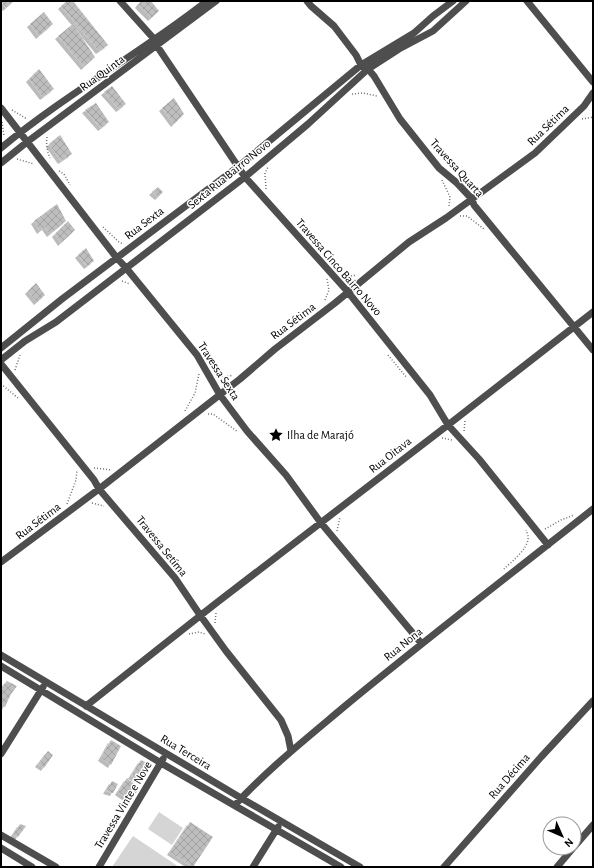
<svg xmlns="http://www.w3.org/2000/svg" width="594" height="868" viewBox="0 0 594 868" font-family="'Alegreya Sans',sans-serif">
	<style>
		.garden { fill: #d5d5d5 }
		.building { fill: url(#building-cross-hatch); filter: url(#shadow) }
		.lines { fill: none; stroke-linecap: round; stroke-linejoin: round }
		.path { stroke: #707070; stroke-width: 1.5; stroke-dasharray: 1 2; stroke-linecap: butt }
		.minor { stroke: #4e4e4e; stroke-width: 7 }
		.labels { text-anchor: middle; stroke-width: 3; stroke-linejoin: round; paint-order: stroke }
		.street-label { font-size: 12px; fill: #000; stroke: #fff }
		.poi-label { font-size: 12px; fill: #000; stroke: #fff; text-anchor: start }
	</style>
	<defs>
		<pattern id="building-cross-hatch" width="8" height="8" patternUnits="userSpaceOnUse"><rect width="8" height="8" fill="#bebebe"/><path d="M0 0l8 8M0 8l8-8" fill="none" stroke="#a2a2a2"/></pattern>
		<filter id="shadow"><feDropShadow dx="-3" dy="3" stdDeviation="0" flood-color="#0004"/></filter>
	</defs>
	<rect width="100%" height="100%" fill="#fff"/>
	<path class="garden" d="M159,812L183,828L172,845L148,829Z
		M133,836L179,867H112Z"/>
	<path class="building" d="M1,1H14L6,8Z
		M67,1H73L108,45L99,51L61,6Z
		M141,1H151L159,11L151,18L138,5Z
		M44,12L53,24L39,36L30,24Z
		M73,24L95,57L84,67L58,36Z
		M39,69L54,89L43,97L29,79Z
		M112,86L126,104L119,109L104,92Z
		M174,98L184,114L174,124L162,108Z
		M96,103L109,122L101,128L85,110Z
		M60,135L72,154L61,161L49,144Z
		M158,187L163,192L158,197L152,192Z
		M57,204L66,221L50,234L45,227L40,231L34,221Z
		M68,221L75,230L61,243L55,234Z
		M86,248L94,261L87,266L78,255Z
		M36,283L45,295L37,302L28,291Z
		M7,681L17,686L11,694L5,707L1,706V688Z
		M111,740L121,746L111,765L101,758Z
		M48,751L53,755L44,768L38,764Z
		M141,760L152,765L141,781L131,776Z
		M127,778L139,788L131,801L118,792Z
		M112,781L118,784L113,793L106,791Z
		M190,822L213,837L193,867L170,852Z
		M20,824L26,826L18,837L13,835Z"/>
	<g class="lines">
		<path class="path" d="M352,94L363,93L377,96
			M12,110L27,119
			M582,119L593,117
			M2,122L4,136
			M47,137C46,144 47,151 50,158
			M17,159L34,164
			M59,171L64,174L70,185
			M442,180L450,197L449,206
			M266,189L265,173L268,167
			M460,216H467L484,229
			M103,227L119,242L123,244
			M345,277L357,275
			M122,281L130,284
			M325,300L329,290L327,279
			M388,355L407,378
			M15,370L20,355
			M216,374L226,377L233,375
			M1,384L18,398
			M233,400L234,392
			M185,411L195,393L199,374
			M208,414H213L238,432
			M464,431L465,421
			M442,438L452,440
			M94,468L112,470
			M92,503L104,506
			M67,504L76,480L77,470
			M545,529L561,520L574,515
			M337,531L340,517
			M504,569C511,562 527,550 528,539C529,537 527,533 526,530
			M215,623L216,613
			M189,634L199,632L205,634"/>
		<path class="minor" d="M120,1L155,40L157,46L245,177L348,292L430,395L448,425L479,459L548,545
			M307,1L311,6L334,26L356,55L361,65L368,69L374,76L400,119L439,168L457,183L472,199L474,205L593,350
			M527,1L593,82
			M1,108L116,257L127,269L197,355L220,395L247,431L286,475L321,523L421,643
			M1,148C66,94 141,53 207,1
			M1,163L27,142L216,1
			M1,348L62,299L239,166L361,65L414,33L433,16L453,1
			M1,360L25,341L56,322L245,177L308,124L368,69L399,49L433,31L466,1
			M1,364L94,480L99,489L175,578L200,615L226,651L281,720L288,736L291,751
			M1,562L99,489L240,379L275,349L335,303L409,242L446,218L535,153L584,106L593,93
			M1,655L241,798L360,867
			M1,666L161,763L341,867
			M86,706L215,604L448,425L593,312
			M1,754L43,687
			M235,805C268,769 307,738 345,706C426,639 510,575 593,509
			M1,835L56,867
			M574,847L593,825
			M1,848L32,867
			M99,867L163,759
			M253,867L278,827
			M444,867L541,757L593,701
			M557,867L573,848"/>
	</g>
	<defs>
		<symbol id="sight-bare" viewBox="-9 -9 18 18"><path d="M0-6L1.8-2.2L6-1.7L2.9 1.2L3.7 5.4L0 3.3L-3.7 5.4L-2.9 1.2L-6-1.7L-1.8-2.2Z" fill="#000" stroke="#fff" stroke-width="2.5" paint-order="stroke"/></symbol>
	</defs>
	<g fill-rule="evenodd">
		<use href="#sight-bare" x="266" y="425" width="20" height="20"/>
	</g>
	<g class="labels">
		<g class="street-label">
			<text transform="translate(102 73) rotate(-36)" y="4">Rua Quinta</text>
			<text transform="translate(548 125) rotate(-44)" y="4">Rua Sétima</text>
			<text transform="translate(457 168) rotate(48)" y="4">Travessa Quarta</text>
			<text transform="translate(229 174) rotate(-39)" y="4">Sexta Rua Bairro Novo</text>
			<text transform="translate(144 223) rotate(-37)" y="4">Rua Sexta</text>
			<text transform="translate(339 267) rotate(49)" y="4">Travessa Cinco Bairro Novo</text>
			<text transform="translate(293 321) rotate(-37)" y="4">Rua Sétima</text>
			<text transform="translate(219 371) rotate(57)" y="4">Travessa Sexta</text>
			<text transform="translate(390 455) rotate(-38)" y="4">Rua Oitava</text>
			<text transform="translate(38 521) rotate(-37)" y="4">Rua Sétima</text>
			<text transform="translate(162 546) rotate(51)" y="4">Travessa Setíma</text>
			<text transform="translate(403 644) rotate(-39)" y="4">Rua Nona</text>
			<text transform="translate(186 752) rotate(31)" y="4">Rua Terceira</text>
			<text transform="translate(509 776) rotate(-49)" y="4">Rua Décima</text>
			<text transform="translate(123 805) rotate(-59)" y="4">Travessa Vinte e Nove</text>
		</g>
		<g class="poi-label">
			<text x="287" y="439">Ilha de Marajó</text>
		</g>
	</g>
	<rect width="594" height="868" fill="none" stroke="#000000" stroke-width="4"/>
	<g transform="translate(562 836) rotate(135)"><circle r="19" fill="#ffffff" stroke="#999999"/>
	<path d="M0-3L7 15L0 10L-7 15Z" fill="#000000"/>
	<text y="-6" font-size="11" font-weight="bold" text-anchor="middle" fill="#000000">N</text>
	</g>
</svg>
